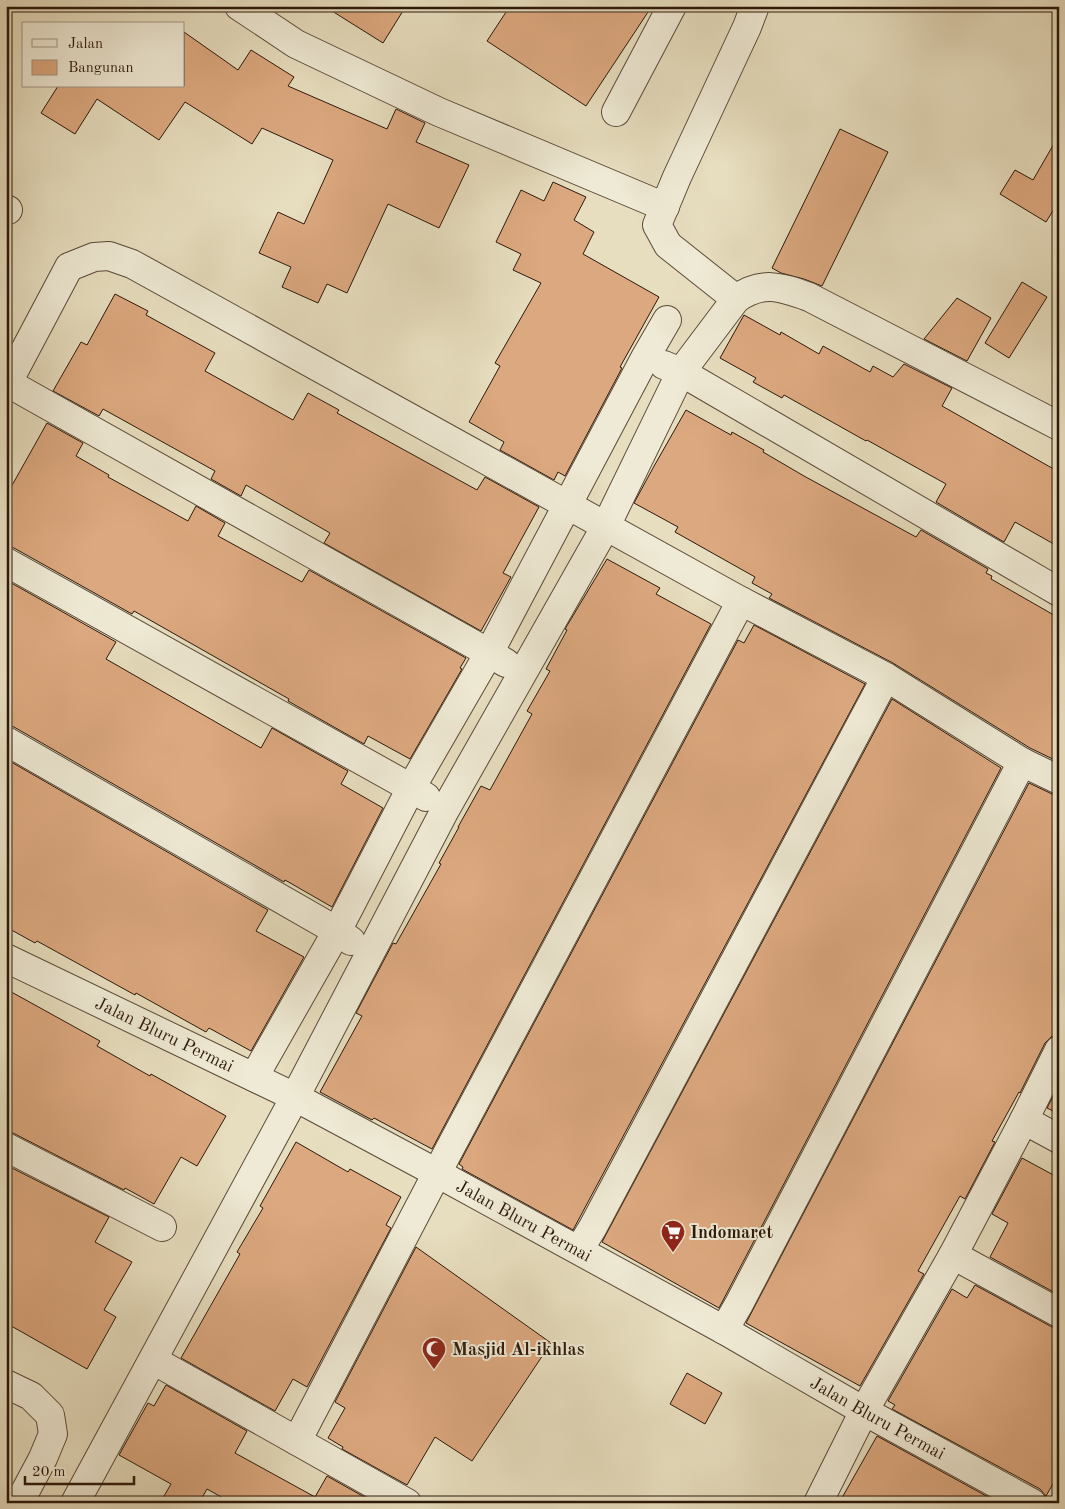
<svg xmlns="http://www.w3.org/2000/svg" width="1065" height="1509" viewBox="0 0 1065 1509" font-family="'Old Standard TT',serif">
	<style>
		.building { fill: #dca87f; stroke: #2c180b }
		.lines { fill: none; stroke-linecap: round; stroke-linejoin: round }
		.minor-casing { stroke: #5b4a38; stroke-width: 30 }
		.minor { stroke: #efead5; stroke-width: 28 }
		.labels { text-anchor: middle; stroke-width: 4; stroke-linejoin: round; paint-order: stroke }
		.street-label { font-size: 18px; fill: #2c180b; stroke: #efead5 }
		.poi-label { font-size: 18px; font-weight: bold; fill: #2c180b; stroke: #efead5; text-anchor: start }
	</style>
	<rect width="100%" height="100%" fill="#e7debf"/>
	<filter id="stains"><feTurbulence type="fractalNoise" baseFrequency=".004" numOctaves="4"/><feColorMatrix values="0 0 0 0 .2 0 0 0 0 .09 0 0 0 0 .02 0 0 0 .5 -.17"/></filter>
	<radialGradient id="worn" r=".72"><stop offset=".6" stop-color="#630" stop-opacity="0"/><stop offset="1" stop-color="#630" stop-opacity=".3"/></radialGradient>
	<path class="building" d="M324,6H406L383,43Z
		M510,6H652L586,106L487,41Z
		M184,32L238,70L251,50L294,77L288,86L387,129L396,109L425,123L416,142L469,165L439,228L388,204L347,293L327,284L318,303L282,287L291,267L259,253L278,212L304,224L333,160L262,128L252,144L185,102L159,140L97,99L75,134L41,113L58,86H184Z
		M840,129L888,152L822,286L804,279L781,273L772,268Z
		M1059,135V201L1046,222L1000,194L1015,170L1033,180Z
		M553,182L586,197L574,220L594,232L583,254L659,297L620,367L622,368L565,476L558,472L554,480L500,450L504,442L469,422L500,366L495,363L541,283L513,270L521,254L496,242L521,190L544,201Z
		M1022,282L1047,297L1009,358L985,343Z
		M115,294L148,311L146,315L215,353L205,371L293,420L308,393L339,410L337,413L477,490L485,477L539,507L503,573L511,577L481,631L324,543L330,533L246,485L241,496L211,479L215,471L103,409L99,416L53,391L81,342L87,345Z
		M957,298L991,318L967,361L924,339Z
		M744,315L780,335L781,332L819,354L823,346L870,372L873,366L893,377L904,364L952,388L942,406L1059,472V547L1015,522L1004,542L936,502L946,484L867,440L866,441L784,395L782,398L753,382L756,378L720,358Z
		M686,410L731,435L732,432L764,450L763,452L804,476L916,537L921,530L988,569L986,573L992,576L991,579L1059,618V762L1030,748L893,663L769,598L772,594L752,583L755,577L675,532L678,527L634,503L653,468Z
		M47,423L83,443L76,456L109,475L108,477L188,521L196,506L225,523L218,536L302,582L309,570L466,658L460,668L462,669L410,759L368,736L364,744L288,701L289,699L134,611L132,614L14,548L6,546V496Z
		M607,559L660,588L656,594L711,624L432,1149L374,1118L372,1120L320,1092L362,1016L356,1013L393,943L396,944L441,864L439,863L459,827H458L481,786L490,790L532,714L527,711L550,671L546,669L567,630L565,629Z
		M6,580L116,642L106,659L261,748L272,728L348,771L341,784L383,808L332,907L285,880L284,882L14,727L6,725Z
		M754,625L865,684L573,1230L462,1169L463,1167L459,1164L738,640L744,643Z
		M892,699L1001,768L719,1308L602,1242Z
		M6,759L268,910L256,931L304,957L251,1051L209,1028L206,1032L136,993L135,995L37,941L35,943L6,927Z
		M1029,783L1052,794L1059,795V1034L1051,1037L1045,1043L1020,1093L1019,1092L992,1141L995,1142L965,1199L960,1196L918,1271L924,1274L860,1386L746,1323Z
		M6,989L100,1041L97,1046L150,1076L151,1074L226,1116L197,1166L181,1157L154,1204L125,1188L124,1190L13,1133L6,1132Z
		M1059,1085V1114L1047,1108Z
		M296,1142L348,1172L350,1169L401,1197L386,1225L391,1228L307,1387L293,1379L275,1411L181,1358L240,1254L237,1252L263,1208L260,1206Z
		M1022,1158L1059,1178V1295L990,1257L1008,1223L992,1214Z
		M6,1165L109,1217L95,1242L132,1262L104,1310L116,1317L87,1369L6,1323Z
		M416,1247L551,1343L472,1461L435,1437L407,1485L342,1449L343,1447L328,1438L345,1408L335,1402Z
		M975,1285L1052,1327L1059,1329V1473L1046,1496L1040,1489L892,1409L895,1405L888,1401L952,1289L967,1298Z
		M687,1373L722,1393L705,1424L670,1404Z
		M166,1385L247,1431L235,1453L315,1497L327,1476L375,1503H232L207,1489L199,1503H160L171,1484L119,1455L148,1403L154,1406Z
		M877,1436L999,1503H839Z"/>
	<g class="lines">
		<defs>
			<g id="minor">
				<path d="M239,6L296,44L439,112L665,207"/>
				<path d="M616,112L672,6"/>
				<path d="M6,209L8,210"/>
				<path d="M736,299L668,245L657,225L677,177L747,27L755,6"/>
				<path d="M664,365L681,372L1059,592"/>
				<path d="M8,383L489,653L506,663"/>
				<path d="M6,386L69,267L94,257L109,256L132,264L741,601L886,677L1022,762L1059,780"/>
				<path d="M6,562L411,788L426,797"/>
				<path d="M6,741L337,931L351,941"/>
				<path id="s1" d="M6,958L295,1097L437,1173L724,1330L864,1411L1032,1503"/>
				<path d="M254,1077L337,931L411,788L489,653L645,358L667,320"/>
				<path d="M1024,1120L1059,1139"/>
				<path d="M6,1147L162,1227"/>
				<path d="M579,1250L593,1227L886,677"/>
				<path d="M953,1255L1059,1313"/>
				<path d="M724,1330L739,1304L1022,762"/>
				<path d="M153,1360L407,1503"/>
				<path d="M6,1384L31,1396L50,1415L53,1434L43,1458L19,1503"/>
				<path d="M297,1441L448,1152L741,601"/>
				<path d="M75,1503L295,1097L445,810L606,526L681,372L736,299C762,280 781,287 809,297L1059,426"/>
				<path d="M818,1503L864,1411L953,1255L1024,1120L1059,1050"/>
			</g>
		</defs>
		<use href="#minor" class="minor-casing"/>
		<use href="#minor" class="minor"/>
	</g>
	<defs>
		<symbol id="supermarket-pin" viewBox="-11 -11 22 30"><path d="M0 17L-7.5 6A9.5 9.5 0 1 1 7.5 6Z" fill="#8f2418" stroke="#efead5"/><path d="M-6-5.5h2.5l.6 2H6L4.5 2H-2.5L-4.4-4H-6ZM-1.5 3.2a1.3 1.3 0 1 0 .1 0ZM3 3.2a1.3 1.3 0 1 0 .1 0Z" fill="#fff"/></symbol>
		<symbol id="mosque-pin" viewBox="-11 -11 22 30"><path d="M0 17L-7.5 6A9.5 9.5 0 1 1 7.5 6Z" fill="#8f2418" stroke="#efead5"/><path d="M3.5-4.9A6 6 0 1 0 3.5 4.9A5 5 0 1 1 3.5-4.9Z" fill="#fff"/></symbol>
	</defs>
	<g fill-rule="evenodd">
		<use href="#supermarket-pin" x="659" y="1218" width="28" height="38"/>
		<use href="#mosque-pin" x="420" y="1335" width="28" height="38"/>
	</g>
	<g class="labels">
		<g class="street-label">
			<text dy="6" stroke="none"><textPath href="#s1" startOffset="176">Jalan Bluru Permai</textPath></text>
			<text dy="6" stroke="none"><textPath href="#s1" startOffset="581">Jalan Bluru Permai</textPath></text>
			<text dy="6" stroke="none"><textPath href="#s1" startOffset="986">Jalan Bluru Permai</textPath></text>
		</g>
		<g class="poi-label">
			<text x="690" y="1238">Indomaret</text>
			<text x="452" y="1355">Masjid Al-ikhlas</text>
		</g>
	</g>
	<rect width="1065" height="1509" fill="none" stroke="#e7debf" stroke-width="25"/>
	<rect x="8" y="8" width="1050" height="1494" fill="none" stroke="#2c180b" stroke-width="2.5"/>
	<rect x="12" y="12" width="1040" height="1484" fill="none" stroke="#2c180b"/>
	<rect x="22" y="22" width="162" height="65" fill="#efead5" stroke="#a19684"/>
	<rect x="32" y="39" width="25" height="8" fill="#efead5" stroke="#a19684"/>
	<text x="68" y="48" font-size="15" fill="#2c180b">Jalan</text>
	<rect x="32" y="60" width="25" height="15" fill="#dca87f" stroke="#a19684"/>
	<text x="68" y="72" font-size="15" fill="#2c180b">Bangunan</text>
	<path d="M25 1476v8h109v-8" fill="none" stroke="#2c180b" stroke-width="2.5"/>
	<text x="32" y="1476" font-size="15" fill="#2c180b" stroke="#efead5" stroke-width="4" paint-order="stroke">20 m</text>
	<rect width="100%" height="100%" filter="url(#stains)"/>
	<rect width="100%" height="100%" fill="url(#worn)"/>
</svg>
